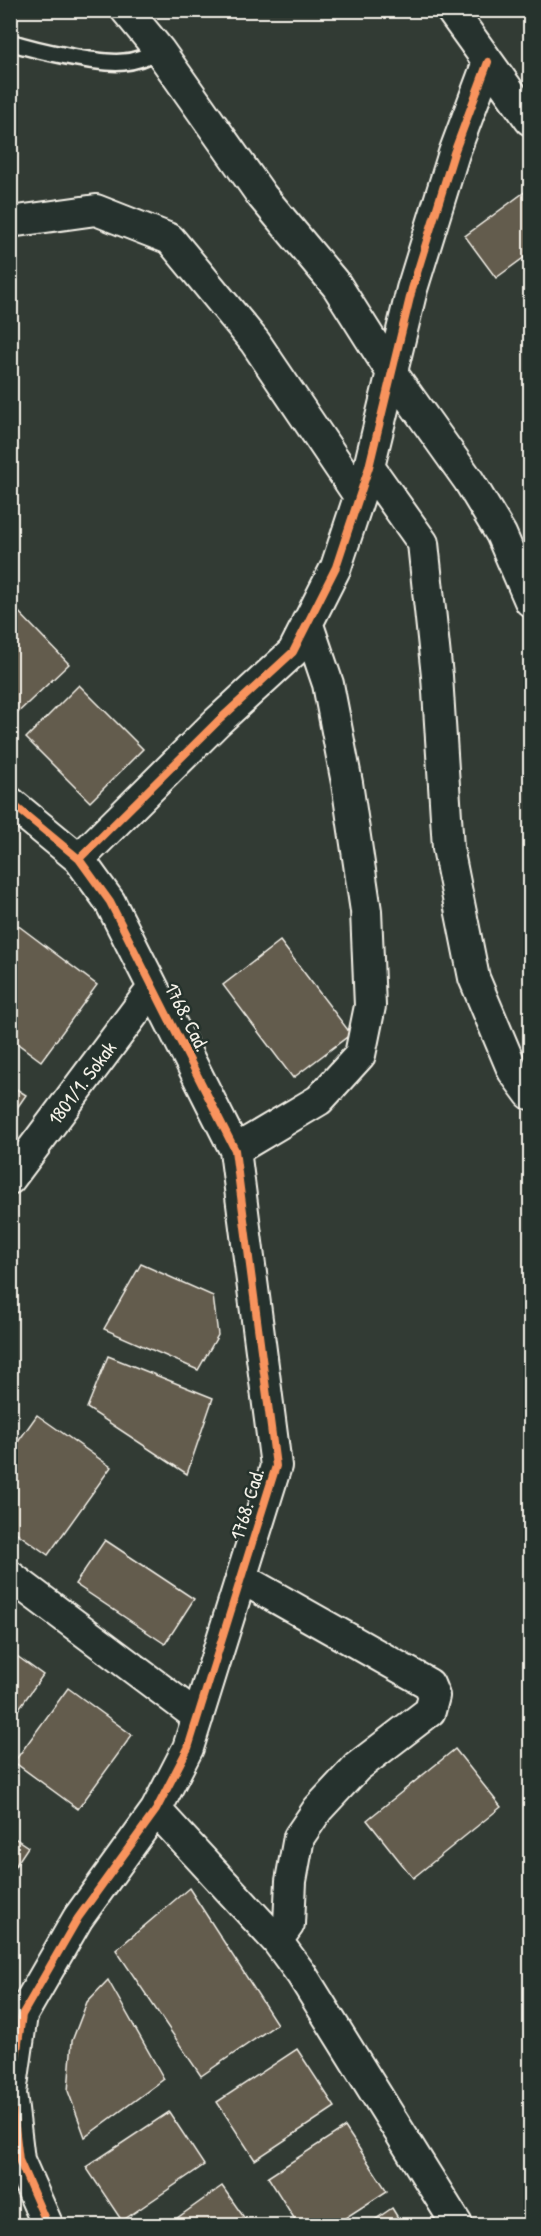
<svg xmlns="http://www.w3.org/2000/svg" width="541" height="2236" viewBox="0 0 541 2236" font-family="'Patrick Hand',sans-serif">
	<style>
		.building { fill: #645b4e; stroke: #f4f1e8; stroke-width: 1.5 }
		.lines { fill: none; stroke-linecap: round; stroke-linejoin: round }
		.lane-casing { stroke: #f4f1e8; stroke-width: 20 }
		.street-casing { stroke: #f4f1e8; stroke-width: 34 }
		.lane { stroke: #26332d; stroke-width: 15 }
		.street { stroke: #26332d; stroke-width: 30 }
		.cycleway-casing { stroke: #26332d; stroke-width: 11 }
		.cycleway { stroke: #f8935d; stroke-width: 8 }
		.labels { text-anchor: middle; stroke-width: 5; stroke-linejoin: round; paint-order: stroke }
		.street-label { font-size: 20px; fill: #f4f1e8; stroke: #26332d }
	</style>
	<rect width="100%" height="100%" fill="#323b34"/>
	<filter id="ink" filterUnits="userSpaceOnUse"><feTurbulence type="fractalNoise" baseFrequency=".0167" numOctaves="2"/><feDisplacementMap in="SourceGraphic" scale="12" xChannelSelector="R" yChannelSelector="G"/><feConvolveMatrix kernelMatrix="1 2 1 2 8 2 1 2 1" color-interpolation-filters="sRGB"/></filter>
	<g filter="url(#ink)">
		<path class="building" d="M530,188V253L496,278L465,236Z
			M11,604L69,664L10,720V605Z
			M79,685L143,749L90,802L26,738Z
			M12,921L97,985L41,1061L10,1038V923Z
			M280,941L351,1034L293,1078L223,985Z
			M10,1085L26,1095L10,1118Z
			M141,1264L213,1296L218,1335L198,1370L104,1329Z
			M108,1356L213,1398L187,1474L87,1408Z
			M37,1415L111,1467L48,1555L10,1528V1453Z
			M105,1540L194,1599L165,1644L75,1584Z
			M10,1651L43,1675L10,1721Z
			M68,1688L132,1735L78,1809L14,1762Z
			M455,1749L501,1807L413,1878L367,1820Z
			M10,1835L28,1847L10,1874Z
			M189,1888L277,2024L201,2076L116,1950Z
			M108,1980L164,2079L85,2137L68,2091L72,2041L87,2002Z
			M297,2049L335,2107L255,2160L217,2102Z
			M169,2112L204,2165L122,2221L86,2167Z
			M345,2127L387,2191L333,2226H299L268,2177Z
			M222,2186L250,2226H166Z
			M392,2208L403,2226H366Z"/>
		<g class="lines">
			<defs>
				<path id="lane" d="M10,42C35,50 100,65 124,62C137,61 148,56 159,50"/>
				<path id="street" d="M126,10L159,50L262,196L337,286L392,373L469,481L501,534L530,601
					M451,10L530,120
					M10,222L96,210L170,239L255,342L359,496
					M369,467L423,543L437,676L448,848L474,978L513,1071L530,1094
					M10,802L79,859L110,902L235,1150L276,1466L188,1748L156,1810L78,1918L22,2015L11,2093L19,2160L48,2226
					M79,859L217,722L293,652L336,567L369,467L412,289L454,153L488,62
					M235,1150L319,1100L360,1055L370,1006L366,911L347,783L328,684L307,622
					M10,1179L153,988
					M10,1576L198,1717
					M241,1578L429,1684L434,1696L430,1711L357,1767L318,1809L299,1837L291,1881L289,1924L277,1941
					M156,1810L277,1941L302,1975L458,2226"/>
			</defs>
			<use href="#lane" class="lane-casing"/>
			<use href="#street" class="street-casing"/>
			<use href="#lane" class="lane"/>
			<use href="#street" class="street"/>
			<defs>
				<path id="cycleway" d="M10,802L79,859L110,902L235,1150L276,1466L188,1748L156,1810L78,1918L22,2015L11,2093L19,2160L48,2226
					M79,859L217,722L293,652L336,567L369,467L412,289L454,153L488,62"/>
			</defs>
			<use href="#cycleway" class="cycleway-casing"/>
			<use href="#cycleway" class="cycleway"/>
		</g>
	</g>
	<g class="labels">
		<g class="street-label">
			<text transform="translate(187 1017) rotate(63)" y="7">1768. Cad.</text>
			<text transform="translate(82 1083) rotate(-53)" y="7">1801/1. Sokak</text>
			<text transform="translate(247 1504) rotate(-73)" y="7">1768. Cad.</text>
		</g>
	</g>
	<rect width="541" height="2236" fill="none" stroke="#26332d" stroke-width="36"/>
	<rect x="18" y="18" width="505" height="2200" fill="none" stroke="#f4f1e8" stroke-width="2" filter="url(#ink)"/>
</svg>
